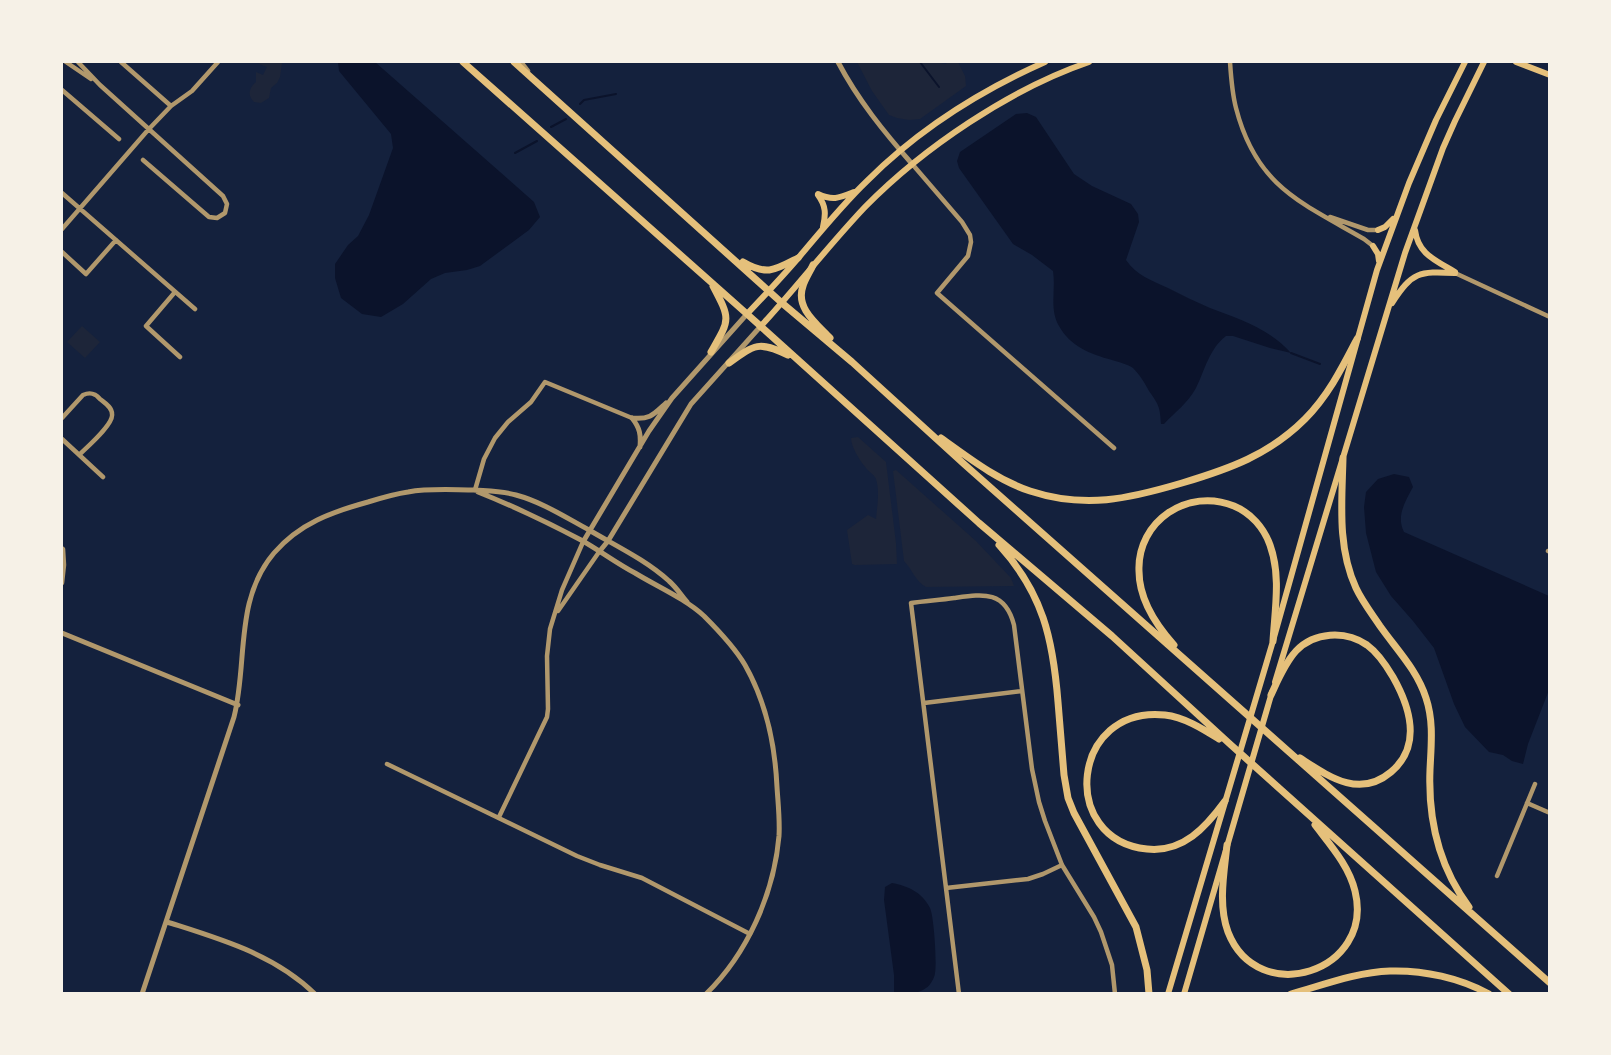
<svg xmlns="http://www.w3.org/2000/svg" width="1611" height="1055" viewBox="0 0 1611 1055" font-family="'Noto Sans',sans-serif">
	<style>
		.green { fill: #1d2539 }
		.water { fill: #0b132b }
		.lines { fill: none; stroke-linecap: round; stroke-linejoin: round }
		.stream { stroke: #0b132b; stroke-width: 2 }
		.minor { stroke: #b1986c; stroke-width: 4.5 }
		.tertiary { stroke: #b1986c; stroke-width: 5 }
		.secondary { stroke: #e5c07b; stroke-width: 6 }
		.trunk { stroke: #e5c07b; stroke-width: 7 }
	</style>
	<rect width="100%" height="100%" fill="#14213d"/>
	<path class="green" d="M261,62H281L282,63L280,77L277,83L271,88L269,98L261,103L254,102C247,95 249,88 256,82V72L263,75L267,67L259,64Z
		M857,62H939L940,63L946,64L947,62H958L965,76L966,86L920,119L909,120L897,118L889,115L872,91Z
		M82,326L100,342L85,358L67,342Z
		M858,437L886,462L896,543L897,564L855,565L852,564L847,530L868,515L876,519C877,507 880,491 876,479C874,474 869,472 866,468C860,461 851,447 851,438Z
		M896,470L976,541L1011,578L1014,586L926,587C916,582 912,569 904,561L893,471Z"/>
	<path class="water" d="M338,62H375L534,202L540,217L529,230L480,266L467,270L445,273L431,279L403,304L381,317L362,314L341,298L335,278V264L348,245L358,236L369,215L393,148L391,134L339,71Z
		M1027,113L1036,117L1074,174L1092,186L1131,204L1138,214L1139,222L1126,260C1137,276 1151,280 1168,288C1182,295 1196,302 1210,308C1239,319 1270,329 1291,353L1270,348L1233,336H1226C1209,349 1205,370 1196,388C1188,403 1175,412 1164,424H1161C1160,407 1159,405 1149,391C1145,383 1139,374 1133,368C1127,364 1118,362 1112,360C1090,354 1070,346 1059,326C1049,309 1056,290 1053,271L1032,255L1013,244L959,168L957,161L960,152L1016,114Z
		M1394,474L1409,477L1413,487C1405,502 1396,516 1404,532L1549,596V690L1528,744L1523,764L1512,761L1503,755L1489,752L1465,727L1454,704L1434,648L1413,621L1391,596L1376,572L1366,533L1364,507L1366,492L1378,479Z
		M892,883C908,886 922,892 930,908C934,916 937,963 935,973C935,977 930,986 926,988C917,995 904,994 894,993V975L884,900L885,887Z"/>
	<g class="lines">
		<path class="stream" d="M920,62L939,87
			M580,104L584,100L616,94
			M551,127L566,119
			M515,153L537,141
			M1291,353L1320,364"/>
		<path class="minor" d="M66,62L91,79
			M78,62L100,85L223,196L227,204L225,213L217,218L209,217L143,160
			M121,62L171,106
			M521,62L528,71
			M1230,62C1231,77 1232,93 1236,108C1256,186 1300,202 1364,239L1373,246
			M62,90L119,139
			M913,165L962,222L970,235L971,242L968,256L937,293L1114,448
			M62,193L195,309
			M1330,217L1368,230H1378
			M62,229L148,130L171,106L192,91L218,62
			M62,252L86,274L116,240
			M1455,273L1550,317
			M175,292L146,326L180,357
			M62,418L83,395C90,392 95,393 100,399C105,403 112,407 112,414C114,424 87,447 79,455
			M62,439L103,477
			M475,490L484,459L495,438L508,422L531,402L545,382L632,418
			M62,550L63,549L64,565L62,583
			M1548,551L1550,552
			M558,611L599,552
			M924,703L1022,691
			M387,764L577,856L600,865L642,878L750,934
			M1527,803L1550,813
			M499,817L547,717L548,709L547,656L550,629L562,590L583,542
			M1497,876L1535,784
			M946,888L1028,879L1043,874L1062,865
			M959,994L911,603C925,601 940,600 954,598C983,594 1005,590 1014,625L1032,769L1039,802L1045,821L1062,865L1094,917L1101,932L1112,965L1115,994"/>
		<path class="tertiary" d="M838,62C858,100 884,132 913,165
			M632,418C650,420 654,414 666,403
			M632,418C640,428 641,435 640,447
			M478,492C513,506 547,522 581,540C599,550 616,563 635,573C658,587 684,598 704,616C718,630 735,648 745,665C766,702 775,744 777,787C778,803 780,820 779,836C774,894 747,954 706,994
			M583,542L649,431L672,398L747,314
			M599,552L608,541L691,404L760,327
			M62,633L238,705
			M167,922C220,939 274,954 315,994
			M142,994L234,717C248,662 234,600 274,553C300,523 332,512 368,502C381,498 394,494 408,492C430,488 453,490 475,490C489,491 502,491 516,495C542,502 565,517 589,530C616,546 646,560 669,581C676,587 681,595 687,602"/>
		<path class="secondary" d="M1516,62L1550,75
			M818,194C833,201 839,198 854,192
			M818,195C826,206 826,214 823,227
			M1378,230L1385,227L1393,219
			M1415,230C1418,254 1435,260 1455,272
			M1373,246L1378,254L1379,261
			M1392,303C1412,272 1419,271 1455,273
			M747,314C765,295 783,276 800,256C821,231 843,204 867,181C918,130 980,91 1045,62
			M760,327C796,288 828,246 865,207C923,148 1010,89 1089,62
			M1275,682L1405,253L1443,148L1455,121L1484,62
			M1168,994L1273,641L1377,270L1409,183L1436,120L1465,62
			M1184,994L1272,692"/>
		<path class="trunk" d="M463,62L747,314L979,523L1112,636L1231,745L1509,994
			M514,62L782,303L852,362L964,464L1550,983
			M743,262C767,276 775,270 798,258
			M813,265C810,272 805,279 803,286C795,308 817,324 830,338
			M711,352C730,319 731,320 713,286
			M729,363C755,344 759,341 788,355
			M941,438C969,458 997,480 1030,491C1085,509 1128,499 1182,483C1229,469 1269,455 1305,419C1328,396 1342,368 1357,339
			M1343,458C1342,501 1337,547 1356,588C1362,601 1372,614 1380,626C1397,650 1417,670 1426,698C1434,722 1431,746 1430,770C1428,820 1439,867 1469,907
			M999,545C1043,593 1053,639 1058,702C1060,726 1062,751 1064,775L1068,798L1074,813L1136,927L1147,970L1149,994
			M1174,645C1156,625 1139,598 1139,571C1137,521 1188,487 1234,506C1251,513 1264,528 1270,545C1281,575 1275,609 1273,641
			M1271,695C1278,680 1285,663 1296,651C1314,632 1345,630 1367,645C1378,653 1386,665 1393,677C1410,707 1422,746 1391,772C1359,799 1328,776 1300,758
			M1219,739C1203,729 1184,717 1165,715C1071,705 1058,840 1147,849C1183,853 1206,827 1225,801
			M1227,845C1224,873 1218,905 1228,932C1258,1009 1375,972 1355,891C1349,866 1331,846 1315,825
			M1291,994C1323,985 1357,972 1390,971C1424,970 1460,978 1489,994"/>
	</g>
	<rect width="1611" height="1055" fill="none" stroke="#f6f1e7" stroke-width="126"/>
</svg>
